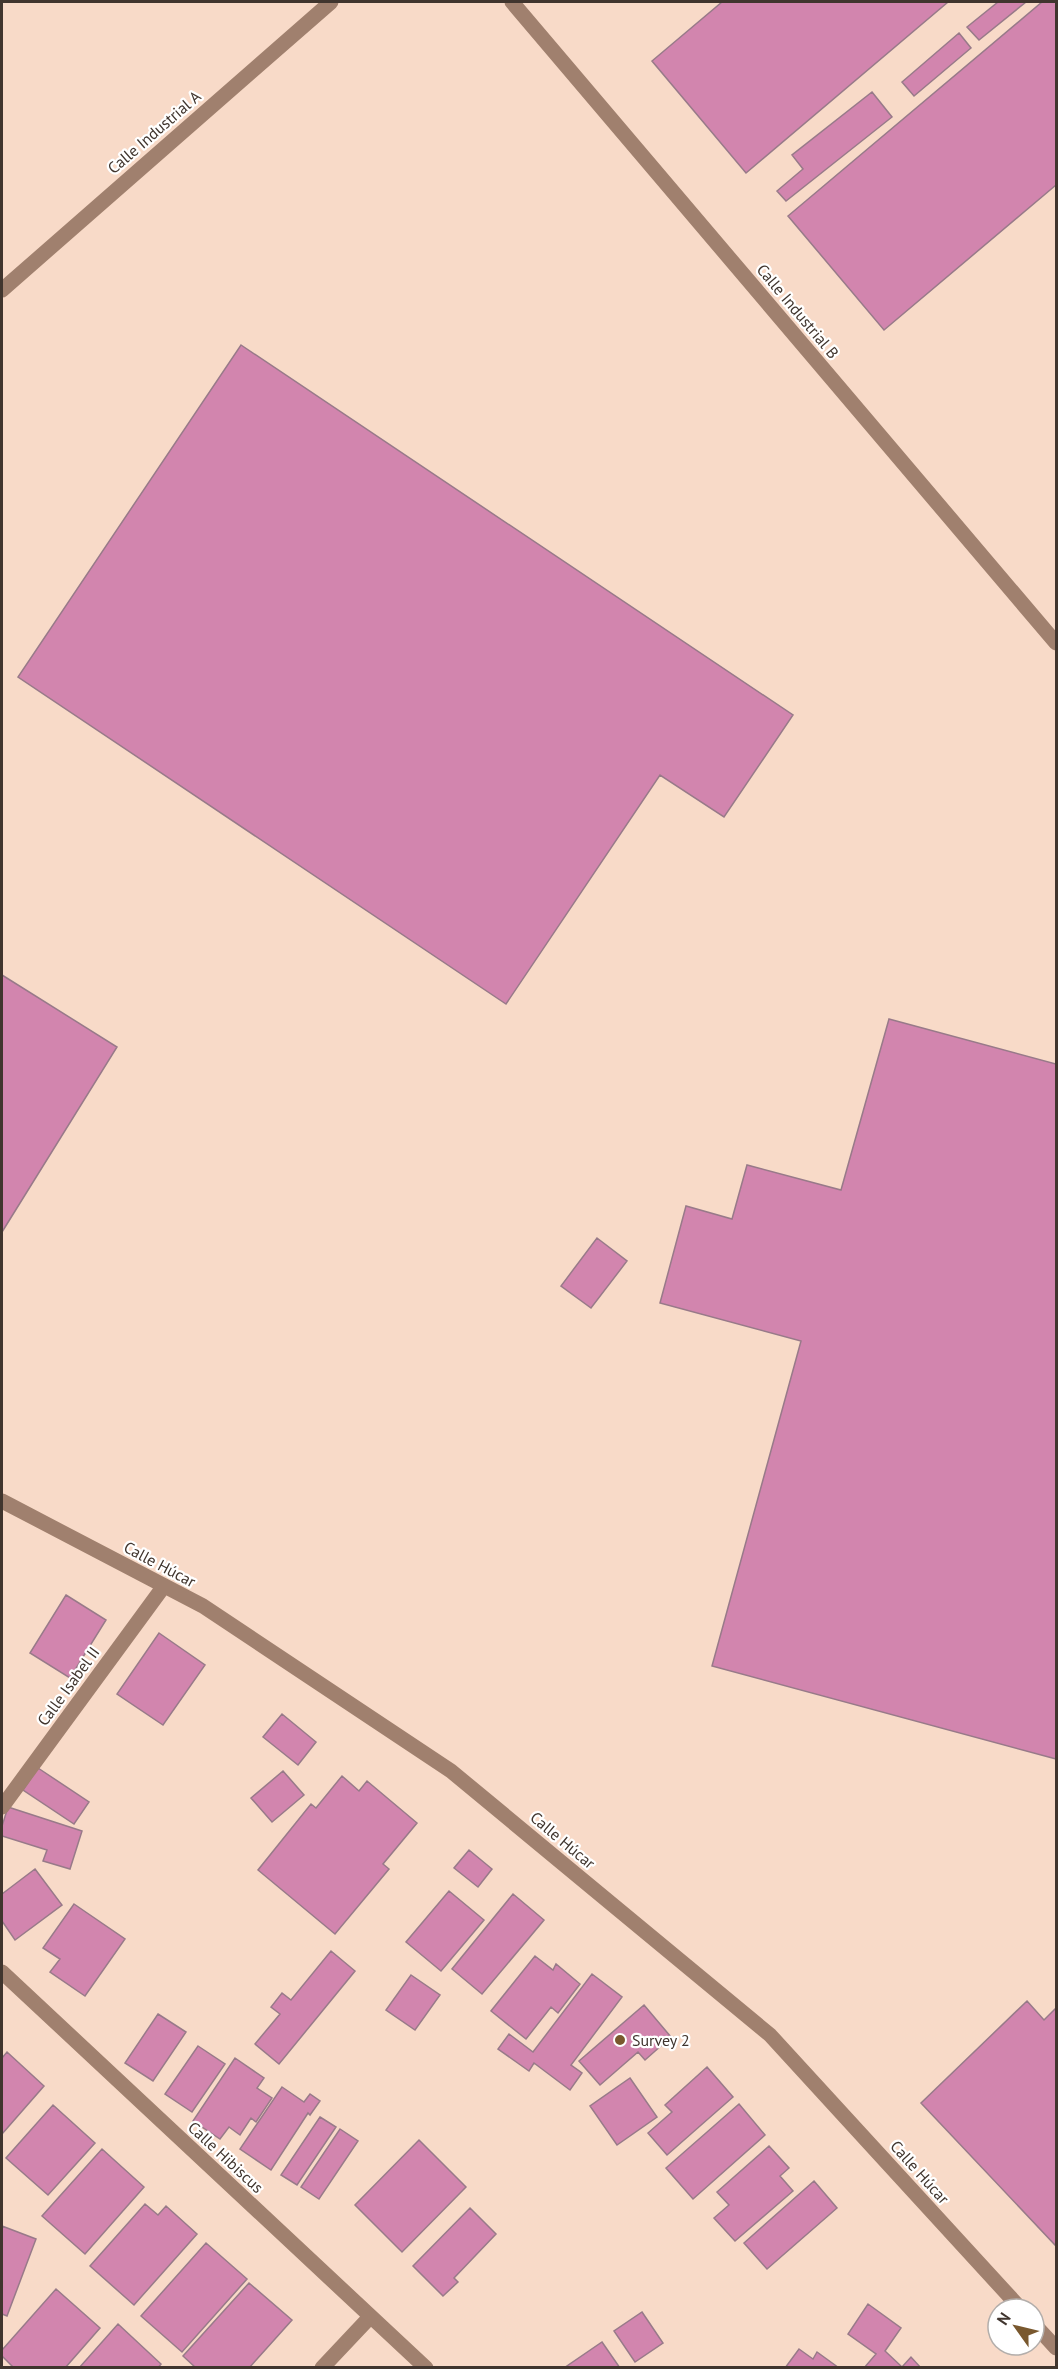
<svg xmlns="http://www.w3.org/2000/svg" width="1058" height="2369" viewBox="0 0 1058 2369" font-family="'PT Sans',sans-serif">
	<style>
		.building { fill: #d285ae; stroke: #987a89; stroke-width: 1.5 }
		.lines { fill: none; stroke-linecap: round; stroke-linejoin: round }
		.minor { stroke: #a0806e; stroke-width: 15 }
		.poi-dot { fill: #79582e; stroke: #fff; stroke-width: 2 }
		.labels { text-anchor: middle; stroke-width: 4.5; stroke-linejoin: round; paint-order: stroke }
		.street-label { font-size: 16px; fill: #40352e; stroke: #fff }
		.poi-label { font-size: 16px; fill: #40352e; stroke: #fff; text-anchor: start }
	</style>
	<rect width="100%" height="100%" fill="#f8dac8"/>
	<path class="building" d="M722,2H948L746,173L652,61Z
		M998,2H1026L979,40L967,27Z
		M1042,2H1056V185L884,330L788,216Z
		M959,33L971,48L914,96L902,82Z
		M872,92L892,117L786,201L777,191L803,169L792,155Z
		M241,345L793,715L724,817L660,775L506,1004L18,677Z
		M2,975L117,1047L2,1232Z
		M889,1019L1056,1064V1759L712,1666L801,1341L660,1303L686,1206L732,1219L747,1165L841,1190Z
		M597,1238L627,1261L591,1308L561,1286Z
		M66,1595L106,1620L70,1678L30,1653Z
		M159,1633L205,1665L163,1725L117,1694Z
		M282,1714L316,1742L298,1765L263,1737Z
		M38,1768L89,1802L74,1824L23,1790Z
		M283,1771L304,1795L272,1822L251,1798Z
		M342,1776L359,1791L367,1781L417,1823L383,1864L389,1869L335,1934L258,1870L311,1804L316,1808Z
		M8,1807L82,1831L70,1869L43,1861L47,1850L2,1836V1826Z
		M469,1850L492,1869L478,1887L454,1868Z
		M35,1869L62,1905L15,1940L2,1921V1894Z
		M449,1891L484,1920L441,1971L406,1942Z
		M513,1894L544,1920L482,1994L452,1969Z
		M74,1904L125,1939L85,1996L50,1972L60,1959L43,1948Z
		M331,1951L355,1971L279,2064L255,2044L280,2014L271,2007L282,1993L291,2000Z
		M535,1956L553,1970L556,1964L580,1984L558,2013L551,2007L526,2039L491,2011Z
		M592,1974L622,1997L571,2065L582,2073L570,2090L534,2063L529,2071L498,2049L509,2034L533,2052Z
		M411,1975L440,1995L415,2030L386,2010Z
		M1027,2001L1044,2020L1056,2008V2246L921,2103Z
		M644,2005L671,2037L645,2060L638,2052L600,2085L579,2061Z
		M158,2014L186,2032L153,2081L125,2063Z
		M198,2046L225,2064L192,2112L165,2094Z
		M7,2052L44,2086L2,2134V2058Z
		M235,2058L264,2078L257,2088L272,2098L256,2122L251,2118L240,2135L229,2127L220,2139L193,2121Z
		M707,2067L733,2097L667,2155L648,2133L672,2112L665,2105Z
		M630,2078L657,2117L617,2145L590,2106Z
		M282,2087L304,2102L310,2094L320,2101L310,2115L308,2113L271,2170L240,2149Z
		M739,2104L765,2135L693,2199L666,2168Z
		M53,2105L95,2143L48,2195L6,2158Z
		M320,2117L336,2127L297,2185L281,2175Z
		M340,2129L358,2141L319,2199L301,2187Z
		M419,2140L466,2187L402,2252L355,2205Z
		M769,2146L789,2168L780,2176L793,2191L735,2241L714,2218L729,2205L717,2192Z
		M102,2149L144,2187L85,2254L42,2216Z
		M814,2181L837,2208L767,2269L744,2243Z
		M145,2204L158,2215L166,2206L197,2234L134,2305L90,2266Z
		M470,2208L496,2234L454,2278L458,2282L443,2296L413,2266Z
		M2,2226L36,2239L7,2316L2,2314Z
		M206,2243L247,2279L182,2352L141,2316Z
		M249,2283L292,2320L249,2368H196L183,2356Z
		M56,2289L100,2328L65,2368H14L2,2356V2350Z
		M868,2304L901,2328L885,2351L902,2367L911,2357L921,2368H864L876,2354L848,2334Z
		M642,2312L663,2343L635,2362L614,2331Z
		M118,2324L161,2364L158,2368H79Z
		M602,2342L620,2368H564Z
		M799,2349L813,2359L817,2352L839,2368H785Z"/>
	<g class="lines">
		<path class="minor" d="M512,2L1056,643
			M2,290L331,2
			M2,1501L203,1606L451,1771L770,2035L1021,2309
			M2,1807L164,1586
			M2,1972L426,2368
			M1034,2324L1056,2348
			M322,2368L370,2317"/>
	</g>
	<circle class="poi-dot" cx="620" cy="2040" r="6"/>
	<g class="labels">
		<g class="street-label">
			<text transform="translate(154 132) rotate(-41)" y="6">Calle Industrial A</text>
			<text transform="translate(798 311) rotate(50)" y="6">Calle Industrial B</text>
			<text transform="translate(160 1564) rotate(28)" y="6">Calle Húcar</text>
			<text transform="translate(68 1686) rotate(-54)" y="6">Calle Isabel II</text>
			<text transform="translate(563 1840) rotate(40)" y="6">Calle Húcar</text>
			<text transform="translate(226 2157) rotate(43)" y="6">Calle Hibiscus</text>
			<text transform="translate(920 2172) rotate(48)" y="6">Calle Húcar</text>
		</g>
		<g class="poi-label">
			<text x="632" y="2046">Survey 2</text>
		</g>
	</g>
	<rect width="1058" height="2369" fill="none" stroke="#40352e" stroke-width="6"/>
	<g transform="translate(1016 2327) rotate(304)"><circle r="28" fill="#ffffff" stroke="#b3aeab" stroke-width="1.5"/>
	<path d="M0-4.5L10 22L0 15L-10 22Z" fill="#79582e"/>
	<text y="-9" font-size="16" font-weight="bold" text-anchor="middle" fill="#40352e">N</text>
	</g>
</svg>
